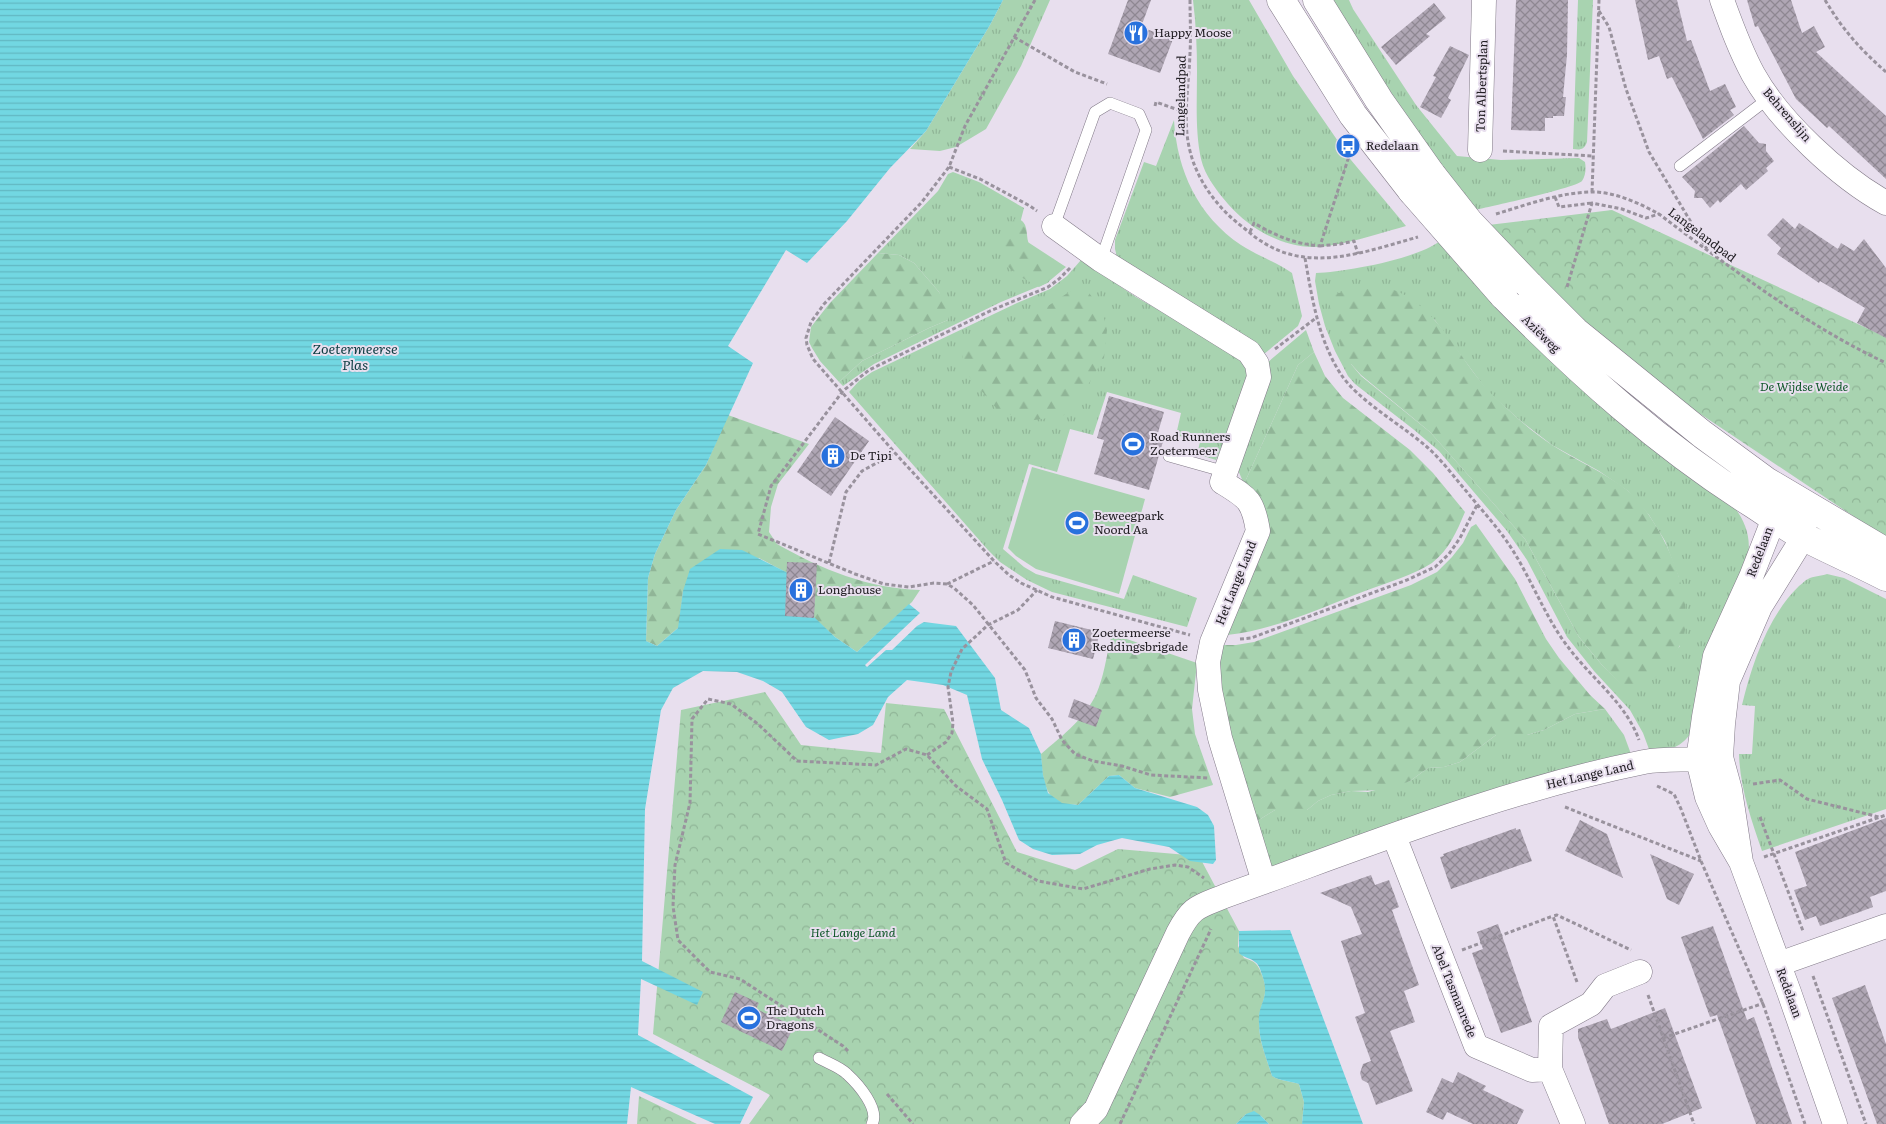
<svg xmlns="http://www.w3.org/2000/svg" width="1886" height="1124" viewBox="0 0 1886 1124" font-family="Literata,serif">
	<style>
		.grass { fill: url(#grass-tufts); fill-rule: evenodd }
		.forest { fill: url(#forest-firs) }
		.park { fill: url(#park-crowns) }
		.garden { fill: #a8d3b0 }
		.water { fill: url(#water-rules) }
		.building { fill: url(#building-cross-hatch) }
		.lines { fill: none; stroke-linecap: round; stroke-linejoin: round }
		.service-casing { stroke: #827a88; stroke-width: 12 }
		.minor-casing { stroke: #827a88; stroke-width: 25 }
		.tertiary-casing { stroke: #827a88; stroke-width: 29 }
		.path { stroke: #99929d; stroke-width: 3; stroke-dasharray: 4 2.5; stroke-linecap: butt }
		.service { stroke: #fff; stroke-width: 11 }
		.minor { stroke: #fff; stroke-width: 24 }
		.tertiary { stroke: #fff; stroke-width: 28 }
		.tertiary-bridge-casing { stroke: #827a88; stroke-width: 29; stroke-linecap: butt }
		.tertiary-bridge { stroke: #fff; stroke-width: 28 }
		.labels { text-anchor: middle; stroke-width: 4; stroke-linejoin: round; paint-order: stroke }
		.poi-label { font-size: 12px; fill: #232025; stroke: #e8dfee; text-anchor: start }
		.street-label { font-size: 12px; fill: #232025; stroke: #e8dfee }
		.park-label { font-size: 12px; font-style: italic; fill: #10572a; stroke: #e8dfee }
		.water-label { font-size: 14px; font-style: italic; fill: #0b3c41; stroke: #e8dfee }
	</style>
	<defs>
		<pattern id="grass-tufts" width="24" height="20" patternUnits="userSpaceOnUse" patternTransform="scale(1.25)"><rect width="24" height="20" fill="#a8d3b0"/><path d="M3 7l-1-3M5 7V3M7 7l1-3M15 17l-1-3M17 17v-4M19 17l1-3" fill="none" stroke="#90b597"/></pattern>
		<pattern id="forest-firs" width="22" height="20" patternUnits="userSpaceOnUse" patternTransform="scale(1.25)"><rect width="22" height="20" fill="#a8d3b0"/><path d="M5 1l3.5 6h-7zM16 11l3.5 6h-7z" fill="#90b597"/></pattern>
		<pattern id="park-crowns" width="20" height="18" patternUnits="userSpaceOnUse" patternTransform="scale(1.25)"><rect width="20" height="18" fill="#a8d3b0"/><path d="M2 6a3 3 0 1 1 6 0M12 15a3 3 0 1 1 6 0" fill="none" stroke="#90b597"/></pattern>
		<pattern id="water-rules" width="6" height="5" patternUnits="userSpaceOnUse" patternTransform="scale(1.25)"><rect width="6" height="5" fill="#72d7e2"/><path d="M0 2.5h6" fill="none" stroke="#62b8c2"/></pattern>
		<pattern id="building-cross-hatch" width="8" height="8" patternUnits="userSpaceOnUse" patternTransform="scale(1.25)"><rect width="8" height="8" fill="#afa6b4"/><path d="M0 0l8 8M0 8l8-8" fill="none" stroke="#8e8792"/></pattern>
	</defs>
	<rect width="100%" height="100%" fill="#e8dfee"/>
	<path class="grass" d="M1003,0H1050L1021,66L986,129L956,147L940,151L910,149L926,131L990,25Z
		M1193,0H1249L1293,76L1351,160L1406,226C1380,233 1339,247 1313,247C1281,247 1249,228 1228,204C1217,191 1205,176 1201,159C1195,131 1197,101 1197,72C1197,48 1196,24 1193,0Z
		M1330,0H1349L1353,9L1416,105L1457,156L1501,160L1579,158L1585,162C1586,168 1586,175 1582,181C1576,188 1491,206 1475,210L1406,121Z
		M1578,0H1593L1587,142C1584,150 1580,150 1573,149Z
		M1174,120C1177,171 1198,216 1241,245C1258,256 1276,262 1292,273L1302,316L1298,326L1264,354L1117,257L1115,249V240L1144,162L1156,166Z
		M953,172L979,182L1024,208L1017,235L1066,267L1047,283L1001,302L874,364L843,386L839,382L862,361L929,328L948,320L939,292L914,263L899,255L878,253L938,191L948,174Z
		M1440,241L1735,508C1746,523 1751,538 1748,557L1690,734C1680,749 1667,750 1650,752L1643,733L1630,710L1594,671L1567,637L1527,560L1507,531L1439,451L1413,429L1355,384L1348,376L1335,351L1325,326L1319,304L1315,281L1316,273C1345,272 1417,259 1440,241ZM1434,319L1488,392L1522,422L1552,445L1599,471L1628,491L1649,515L1665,541L1679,578L1680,646L1650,681L1629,691L1602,665L1579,637L1525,539L1430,432L1361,376L1351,364Z
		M1081,260L1136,297L1232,352L1242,362L1246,369L1248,385L1216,460L1197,454L1200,442L1176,435L1181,413L1107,392L1093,435L1070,429L1057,472L1029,464L1003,549L1024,567L1036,574L1124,599L1133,575L1197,598L1187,627L1052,592L1027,580L1000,562L988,550L849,392L859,381L872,372L1017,303L1050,289L1067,276Z
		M1306,330L1314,352L1298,365L1244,484L1238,470L1270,381L1268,362Z
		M1827,574L1844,578L1886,599V809L1762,851C1751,819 1740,788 1739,754H1752L1755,706L1742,705C1752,664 1768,616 1799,586C1802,584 1805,580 1808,579C1813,576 1821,576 1827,574Z
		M1605,709L1624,735L1631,754L1269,871L1254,823L1275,810H1307L1318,801L1331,795L1351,791L1368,792L1410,781L1428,768L1444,767L1460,762L1496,735H1527L1544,730L1575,714Z"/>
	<path class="forest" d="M1016,218C1028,221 1026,231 1028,241C1029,247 1031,252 1033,257L1046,266L1050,271L1049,282L1039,287C1021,277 999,268 1001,244C1001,240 1001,235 1003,232C1006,227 1012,222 1016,218Z
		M878,253L899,255L914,263L939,292L947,307L948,320L929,328L862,361L839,382L820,361L812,348L809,342L811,327L829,304Z
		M1387,287C1396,291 1407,295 1414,301C1450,328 1467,373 1500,402C1516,417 1533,433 1552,445C1577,461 1604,472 1627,490C1660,517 1703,607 1679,647C1674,657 1659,675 1650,682C1644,686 1636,688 1629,692L1602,665L1579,637L1525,539L1430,432L1361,375L1351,364L1341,347L1333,323L1328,295L1355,290Z
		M1075,288L1086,289L1102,310L1107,330L1104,358L1082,395L1063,416L1027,421L997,409L967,374L962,355L982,329L1030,316L1051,304Z
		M1314,352L1325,376L1343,398L1410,450L1433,473L1465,512C1457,531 1449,550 1432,563C1414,575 1386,583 1365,591C1320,608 1275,630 1227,635L1263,543L1244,484L1298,365Z
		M728,415L809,444L778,484L771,507L769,532L777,544C823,570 867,588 920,590L912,602L857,652L835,637L814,618L786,614L789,574L759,558L683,591L679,627L657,646L646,641L648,578L655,554L676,510L706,465Z
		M1476,524L1515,579L1546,639L1559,658L1590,695L1605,709L1575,714L1544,730L1527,735H1496L1460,762L1444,767L1428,768L1410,781L1387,790L1351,791L1331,795L1318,801L1307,810H1275L1254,823L1217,684L1222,645H1236L1254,642L1411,585L1437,572L1452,557L1463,543L1471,527Z
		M1112,634L1197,663L1192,709L1195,734L1213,785L1170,797L1135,788L1119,775L1109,776L1078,805C1074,804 1067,805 1062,804C1043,797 1042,771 1041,754C1063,735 1089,716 1099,687C1105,671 1107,652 1112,634Z"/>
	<path class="park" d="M1612,210L1886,337V538L1651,381L1480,226Z
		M765,692L801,745L881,753L886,703L944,709L1017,852L1075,870L1118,849L1199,856L1239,931L1238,946L1244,958C1255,961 1258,964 1262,975C1271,997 1258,1004 1259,1024C1259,1041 1267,1060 1272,1076C1280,1081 1290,1081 1299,1084L1304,1102L1302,1124H1269L1260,1115L1246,1114L1236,1124H749L770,1095L653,1034L681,710Z
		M639,1096L697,1124H637Z"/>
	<path class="garden" d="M1032,467L1145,499L1119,594L1036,569L1016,556L1008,548Z"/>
	<path class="water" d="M0,0H1003L990,25L926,131L890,168L847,221L807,263L786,250L728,346L753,363L706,465L676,510L655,554L648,578L646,641L657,646L678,628L683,591L690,569L720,549L742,550L790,574L786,614L814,617L835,637L857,652L909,604L920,613L865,665L867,667L886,650H892L917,626L924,622L956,626L995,678L1001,710L1029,728L1041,754L1043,775L1048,793L1062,803L1078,805L1109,776L1119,775L1135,788L1197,807L1208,815L1214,826L1216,860L1213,864L1190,861L1169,847L1122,838L1097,845L1080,854L1052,855L1033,849L1019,840L1002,800L982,759L967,695L943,685L907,680L888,697L873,725L858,734L829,740L806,727L782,692L763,681L737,672L703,671L673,688L661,710L645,809L642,961L703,992L697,1005L641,979L638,1035L753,1097L740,1124H715L631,1087L627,1124H0Z
		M1290,930L1363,1124H1302L1304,1102L1299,1084C1290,1081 1280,1081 1272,1076C1267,1060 1259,1041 1259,1024C1257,1001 1272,1000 1261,972C1260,968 1258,964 1255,962C1251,958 1244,958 1239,953V931Z
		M1254,1111L1260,1115L1269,1124H1236L1246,1114Z"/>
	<path class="building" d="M1128,0H1151L1141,27L1173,39L1160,73L1108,54Z
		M1516,0H1568L1567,55L1563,97H1566L1564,116H1553V118H1545V131L1511,130Z
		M1635,0H1677L1687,41L1691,40L1710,91L1725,84L1736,107L1730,110L1734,115L1703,139L1672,77L1667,79L1659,56L1648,60Z
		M1747,0H1791L1802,33L1814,26L1825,47L1816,52L1886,116V179L1829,126L1827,128L1796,99L1758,26L1755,27Z
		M1434,3L1446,18L1426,34L1430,36L1396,65L1381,47Z
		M1450,46L1469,55L1448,98L1451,100L1441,118L1420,107L1436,77L1433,76Z
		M1744,126L1759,143L1766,144V151L1774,161L1766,168L1768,171L1746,190L1741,184L1720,203L1718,200L1710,208L1702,198H1694L1695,191L1682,177Z
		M1783,218L1795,229L1799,223L1838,249L1841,243L1854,251L1864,239L1886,268V338L1857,323L1865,308L1820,281L1819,283L1777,254L1781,248L1767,235Z
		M1109,396L1164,412L1157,436L1164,438L1149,490L1094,474L1104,440L1097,438Z
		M835,417L869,441L831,496L797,472Z
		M787,562L817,563L814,618L785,616Z
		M1055,621L1100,632L1093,659L1048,648Z
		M1074,699L1102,710L1096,727L1068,717Z
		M1886,818V891L1870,897L1873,907L1857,913L1820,926L1816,916L1805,920L1794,890L1807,886L1795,852Z
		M1580,820L1607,834L1623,878L1565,851Z
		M1516,828V830L1520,829L1532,861L1451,889L1440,857L1444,856L1443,854Z
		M1650,854L1694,874L1679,905L1667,899Z
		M1371,875L1375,885L1389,880L1399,907L1392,910L1419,985L1404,991L1415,1022L1390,1031L1413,1091L1376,1105L1368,1083L1362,1080L1360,1073L1363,1064L1371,1061L1355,1017L1365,1013L1341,941L1362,934L1351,907L1320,893Z
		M1498,924L1532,1022L1501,1033L1472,953L1483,949L1477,932Z
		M1713,926L1747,1020L1754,1017L1792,1124H1756L1717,1015L1710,1017L1681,937Z
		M1865,985L1886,1044V1124H1877L1832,998Z
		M735,992L759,1003L756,1009L794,1026L782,1051L721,1022Z
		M1665,1008L1702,1108L1662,1124H1609L1578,1037V1029L1607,1019L1611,1029Z
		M1458,1072L1486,1086L1483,1090L1524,1110L1517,1124H1473L1447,1112L1443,1120L1426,1112L1442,1078L1453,1083Z"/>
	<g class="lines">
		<defs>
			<path id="service" d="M1680,166L1769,98
				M1054,226L1095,112L1110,103L1139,114L1146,130L1101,260
				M1169,456L1226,472
				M819,1058C828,1063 840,1067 847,1074C858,1084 880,1109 872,1124"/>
			<path id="minor" d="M1722,0C1731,25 1740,50 1753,74C1779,121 1839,177 1886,203
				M1480,150L1484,0
				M1054,226L1101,260L1249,352L1257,364L1259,377L1222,482C1248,498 1253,500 1258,531L1212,642L1208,662L1210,690L1220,738L1264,882
				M1394,836L1476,1046L1532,1070L1550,1069L1551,1026L1591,1004L1605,986L1640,972
				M1741,862L1730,790L1721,757L1723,724L1728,681L1760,607L1804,536L1805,504L1774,518L1751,577L1715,656L1704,717L1698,760L1707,797L1720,826L1741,862L1789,992L1835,1124
				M1779,964L1886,926
				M1550,1069L1573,1124
				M1082,1124L1096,1109L1178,933C1192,906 1198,907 1225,896C1363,847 1500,791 1644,762C1667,758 1690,761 1712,758"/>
			<path id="tertiary" d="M1281,0L1353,115L1412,191
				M1317,0L1379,100L1432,175
				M1529,285L1575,331L1702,434L1766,481L1886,552
				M1503,295C1580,373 1660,445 1753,504C1770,515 1786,527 1804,537C1831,551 1859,563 1886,577"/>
		</defs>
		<use href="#service" class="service-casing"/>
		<use href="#minor" class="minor-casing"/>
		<use href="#tertiary" class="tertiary-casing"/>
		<path class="path" d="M1035,0L965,126L949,167L921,203L824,304L811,322L806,338L807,345L813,359L895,453L994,561L1009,575L1021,583L1052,597L1190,635
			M1190,0C1190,18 1191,35 1190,53C1189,85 1182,120 1190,151C1197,180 1217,207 1240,225C1247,230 1254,237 1261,241C1310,274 1367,251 1418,237
			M1825,0C1843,30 1860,49 1886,72
			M1599,11L1609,27L1626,89L1649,152L1707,249
			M1014,37L1075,72L1107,84
			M1155,106L1156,102L1187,113
			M1503,151L1593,156
			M949,167L980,179L1030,206L1037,211
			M1592,192L1599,0
			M1555,197L1559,207L1592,203
			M1496,214C1526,205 1558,193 1590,192C1613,191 1639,203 1659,214C1732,269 1804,324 1886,363
			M1250,232L1254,223C1276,236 1295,244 1320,246L1350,153
			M1320,246L1340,244L1354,241L1358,254
			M1305,258C1312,298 1318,338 1340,373C1357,400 1402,425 1427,447C1442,460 1454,477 1467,492C1479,507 1492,521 1503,536C1529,571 1542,613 1568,647C1591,678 1626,703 1639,740
			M1070,268L1059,279L1048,287L990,311L869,370L843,391L771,486L758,534L855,574L884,584L909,587L934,583L947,584L954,588L973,605L1025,670L1036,698L1052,719L1062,740L1075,754L1093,761L1122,766L1151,775L1209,778
			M1567,287L1592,203L1622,209L1646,218L1659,214
			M1275,349L1316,318
			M829,563L846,492L862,471L895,453
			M947,584L994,561
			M1240,639L1251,638L1407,580L1435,567L1449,554L1460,538L1477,505
			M927,755L946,742L952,733L953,723L948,687L951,672L962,649L988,625L1018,610L1037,590
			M1753,784L1780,780L1807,799L1879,817
			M1657,786L1674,794L1681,809L1701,861L1763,1004L1805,1124
			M1565,807L1701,861
			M1760,817L1803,931
			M1764,857L1886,815
			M1462,950L1553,916
			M1813,976L1866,1124
			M1577,982L1553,916L1557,915L1631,950
			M1648,995L1694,1124
			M1663,1038L1764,1003
			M848,1051L843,1046L740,979L710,972L678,940L673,906L675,865L690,803L692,719L708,699L731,704L758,724L797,761L876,765L906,749L927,755L956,786L987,809L1006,863L1038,881L1083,889L1150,869L1175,865L1188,867L1204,878
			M887,1094L913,1124
			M1120,1124L1211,929"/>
		<use href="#service" class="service"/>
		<use href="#minor" class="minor"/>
		<use href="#tertiary" class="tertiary"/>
		<defs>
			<path id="tertiary-bridge" d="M1432,175L1469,222L1529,285
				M1412,191L1503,295"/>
		</defs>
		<use href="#tertiary-bridge" class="tertiary-bridge-casing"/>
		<use href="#tertiary-bridge" class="tertiary-bridge"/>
	</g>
	<defs>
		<symbol id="restaurant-disc" viewBox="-11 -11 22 22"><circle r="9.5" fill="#2871dd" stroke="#e8dfee"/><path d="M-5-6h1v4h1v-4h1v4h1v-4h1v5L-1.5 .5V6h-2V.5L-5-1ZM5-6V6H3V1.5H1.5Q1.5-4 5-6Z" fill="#fff"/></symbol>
		<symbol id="bus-disc" viewBox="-11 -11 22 22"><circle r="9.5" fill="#2871dd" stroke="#e8dfee"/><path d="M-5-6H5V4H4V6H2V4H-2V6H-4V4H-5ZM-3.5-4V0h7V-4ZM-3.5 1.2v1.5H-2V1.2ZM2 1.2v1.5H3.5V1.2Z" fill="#fff"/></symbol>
		<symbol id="stadium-disc" viewBox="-11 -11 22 22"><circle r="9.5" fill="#2871dd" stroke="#e8dfee"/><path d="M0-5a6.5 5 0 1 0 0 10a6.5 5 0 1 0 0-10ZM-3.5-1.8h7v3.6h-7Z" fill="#fff"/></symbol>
		<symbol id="building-disc" viewBox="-11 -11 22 22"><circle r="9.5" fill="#2871dd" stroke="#e8dfee"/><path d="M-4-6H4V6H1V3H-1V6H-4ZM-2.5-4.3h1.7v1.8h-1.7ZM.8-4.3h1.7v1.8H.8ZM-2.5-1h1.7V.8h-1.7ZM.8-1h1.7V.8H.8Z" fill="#fff"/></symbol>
	</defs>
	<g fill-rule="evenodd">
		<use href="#restaurant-disc" x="1122" y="19" width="28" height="28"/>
		<use href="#bus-disc" x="1334" y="132" width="28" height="28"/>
		<use href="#stadium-disc" x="1119" y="430" width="28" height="28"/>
		<use href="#building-disc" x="819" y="442" width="28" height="28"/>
		<use href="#stadium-disc" x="1063" y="509" width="28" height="28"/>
		<use href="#building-disc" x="787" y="576" width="28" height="28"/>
		<use href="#building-disc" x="1060" y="626" width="28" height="28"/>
		<use href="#stadium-disc" x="735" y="1004" width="28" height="28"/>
	</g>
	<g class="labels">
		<g class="poi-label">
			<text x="1154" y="37">Happy Moose</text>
			<text x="1366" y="150">Redelaan</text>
			<text x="1150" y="441">Road Runners<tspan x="1150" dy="14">Zoetermeer</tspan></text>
			<text x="850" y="460">De Tipi</text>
			<text x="1094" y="520">Beweegpark<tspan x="1094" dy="14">Noord Aa</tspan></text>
			<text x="818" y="594">Longhouse</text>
			<text x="1092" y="637">Zoetermeerse<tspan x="1092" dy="14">Reddingsbrigade</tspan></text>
			<text x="766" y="1015">The Dutch<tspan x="766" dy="14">Dragons</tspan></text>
		</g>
		<g class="street-label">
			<text transform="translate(1482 86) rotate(-88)" y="4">Ton Albertsplan</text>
			<text transform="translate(1181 96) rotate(-89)" y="4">Langelandpad</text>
			<text transform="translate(1787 115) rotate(49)" y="4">Behrenslijn</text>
			<text transform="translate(1702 235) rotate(37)" y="4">Langelandpad</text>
			<text transform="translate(1541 334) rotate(44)" y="4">Aziëweg</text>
			<text transform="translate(1760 552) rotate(-69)" y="4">Redelaan</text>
			<text transform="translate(1236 583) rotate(-68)" y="4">Het Lange Land</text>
			<text transform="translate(1590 775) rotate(-13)" y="4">Het Lange Land</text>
			<text transform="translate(1454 991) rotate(68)" y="4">Abel Tasmanrede</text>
			<text transform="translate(1789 993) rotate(70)" y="4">Redelaan</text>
		</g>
		<g class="park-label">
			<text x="1804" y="391">De Wijdse Weide</text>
			<text x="853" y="937">Het Lange Land</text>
		</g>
		<g class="water-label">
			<text x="355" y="354">Zoetermeerse<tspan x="355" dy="16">Plas</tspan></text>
		</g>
	</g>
</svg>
